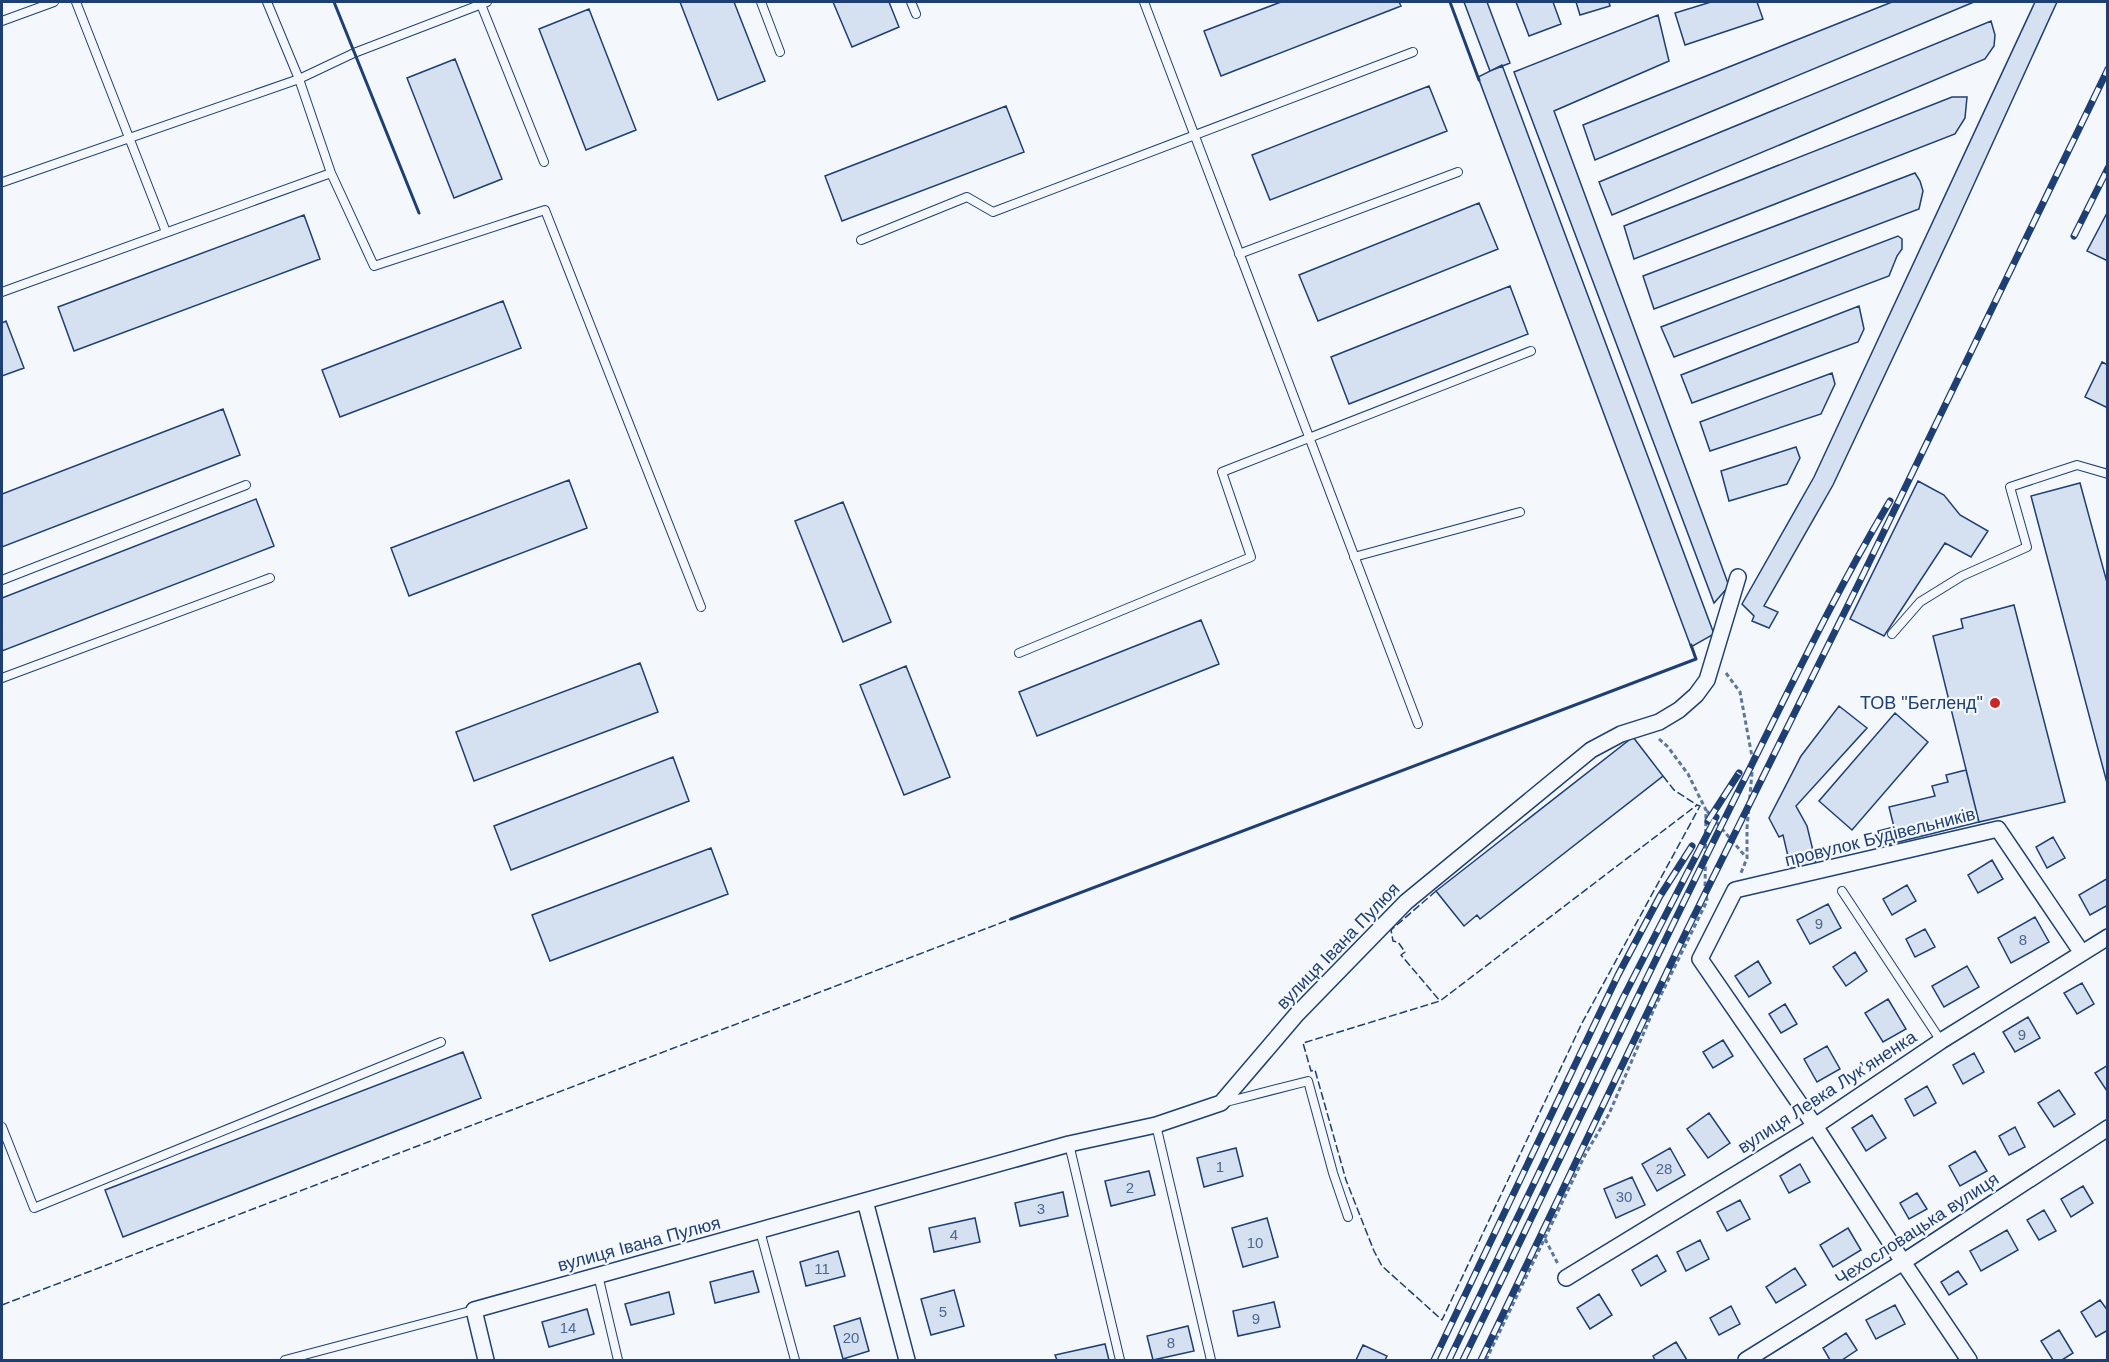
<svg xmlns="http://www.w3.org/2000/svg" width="2109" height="1362" viewBox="0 0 2109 1362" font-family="Helvetica,sans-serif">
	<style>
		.building { fill: #d5e0f0; stroke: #1d3f73; stroke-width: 1.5 }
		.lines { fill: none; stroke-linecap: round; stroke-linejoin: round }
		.service-casing { stroke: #1d3f73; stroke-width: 10 }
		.minor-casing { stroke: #1d3f73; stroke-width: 18 }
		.path { stroke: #5e769c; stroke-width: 3; stroke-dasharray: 4.5 3; stroke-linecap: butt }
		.service { stroke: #f4f7fb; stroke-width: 8 }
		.minor { stroke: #f4f7fb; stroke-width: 15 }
		.rail-casing { stroke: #1d3f73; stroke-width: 7 }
		.rail { stroke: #f4f7fb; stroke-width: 4.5; stroke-dasharray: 14; stroke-linecap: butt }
		.fence { stroke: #1d3f73; stroke-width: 1.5; stroke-dasharray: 8 3; stroke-linecap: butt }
		.wall { stroke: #1d3f73; stroke-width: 3 }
		.poi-dot { fill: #c62828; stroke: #f4f7fb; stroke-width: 2 }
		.labels { text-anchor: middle; stroke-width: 4.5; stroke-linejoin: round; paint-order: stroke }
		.number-label { font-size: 15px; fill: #4b6792 }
		.poi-label { font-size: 18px; fill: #1d3f73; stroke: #f4f7fb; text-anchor: end }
		.street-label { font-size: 18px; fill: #1d3f73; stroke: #f4f7fb }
	</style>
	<rect width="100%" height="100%" fill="#f4f7fb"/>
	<path class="building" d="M680,2H734L765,81L718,100Z
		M833,2H889L899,27L852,47Z
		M1281,2H1399L1401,6L1221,76L1204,31Z
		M1464,2H1487L1510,63L1490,71Z
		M1516,2H1553L1561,24L1529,36Z
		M1576,2H1609L1610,6L1580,15Z
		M1711,2H1757L1763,19L1685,45L1675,13Z
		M1892,2H1974L1595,160L1583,125Z
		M2035,2H2057L1954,228L1833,485L1764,606L1778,612L1769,628L1752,621L1754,616L1742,604L1814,477Z
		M589,9L636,130L586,150L539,29Z
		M1658,15L1669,61L1554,111L1729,586L1714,603L1514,72Z
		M1991,21L1995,35L1994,46L1985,59L1612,215L1599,182Z
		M455,59L502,179L454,198L407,78Z
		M1502,65L1714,634L1691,647L1478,77Z
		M1429,86L1447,131L1270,200L1252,155Z
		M1952,97H1967L1965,118L1955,134L1634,259L1624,226Z
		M1006,106L1024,152L842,221L825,176Z
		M1915,173L1920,181L1923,191L1919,209L1654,309L1643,276Z
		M1479,203L1498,249L1318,321L1299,275Z
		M2108,211V261L2087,251Z
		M304,215L320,259L74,351L58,307Z
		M1898,236L1902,239V249L1897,256L1889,276L1674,357L1661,327Z
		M1510,286L1528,334L1349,404L1331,357Z
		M503,301L521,348L340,417L322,370Z
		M1859,306L1864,329L1858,342L1692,403L1681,375Z
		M6,321L24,368L2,376V323Z
		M2102,362L2108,365V408L2085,397Z
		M1832,373L1835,384L1821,414L1710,451L1700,422Z
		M223,409L240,455L2,547V494Z
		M1796,447L1800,458L1787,484L1729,501L1721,471Z
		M569,480L587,528L409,596L391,548Z
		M1918,481L1944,495L1960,515L1988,531L1971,557L1945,543L1884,636L1850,619Z
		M2080,483L2108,586L2107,783L2031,496Z
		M256,499L274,546L2,651V598Z
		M843,502L891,622L843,642L795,521Z
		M2014,605L2065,802L1979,822L1933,636L1963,628L1961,619Z
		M1201,620L1219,664L1037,736L1019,692Z
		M640,663L658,712L474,781L456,732Z
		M906,666L950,777L904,795L860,685Z
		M1839,706L1867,728L1796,806L1807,826L1816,863L1791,869L1783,835L1779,837L1769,818L1801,756Z
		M1895,713L1928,742L1852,830L1819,801Z
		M1633,737L1663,776L1480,919L1477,915L1464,926L1436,891Z
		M673,757L689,801L511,870L494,826Z
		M1966,770L1979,822L1882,846L1878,831L1894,827L1889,807L1935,796L1932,786L1948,782L1946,775Z
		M2053,837L2065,858L2047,868L2036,847Z
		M711,848L728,894L550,961L532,915Z
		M1992,860L2003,879L1978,893L1968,875Z
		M2108,878V905L2090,915L2079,895Z
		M1907,885L1916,901L1892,915L1883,899Z
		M1828,904L1841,928L1810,944L1797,920Z
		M2035,917L2049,942L2011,963L1998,938Z
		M1925,929L1935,947L1915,957L1906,939Z
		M1855,952L1867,971L1846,986L1833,967Z
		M1758,961L1771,983L1749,997L1735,976Z
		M1967,966L1979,987L1944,1007L1932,986Z
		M2082,983L2094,1004L2077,1014L2064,993Z
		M1888,999L1906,1029L1883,1042L1865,1013Z
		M1785,1004L1797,1024L1781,1033L1769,1014Z
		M2028,1017L2040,1038L2015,1052L2003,1032Z
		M1723,1040L1733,1056L1713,1068L1703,1052Z
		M1827,1046L1840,1069L1817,1082L1804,1059Z
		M463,1052L481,1098L123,1237L105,1190Z
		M1974,1053L1984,1072L1963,1084L1953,1065Z
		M2108,1065V1091H2107L2095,1073Z
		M1927,1086L1936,1103L1914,1116L1905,1099Z
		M2059,1090L2075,1114L2054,1127L2038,1103Z
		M1709,1113L1730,1143L1708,1158L1687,1129Z
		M1872,1115L1886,1138L1866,1151L1852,1128Z
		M2015,1127L2025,1147L2009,1155L1999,1136Z
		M1236,1148L1243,1176L1204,1187L1197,1158Z
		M1670,1148L1685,1175L1657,1191L1642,1164Z
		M1975,1151L1987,1171L1960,1186L1949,1166Z
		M1800,1164L1810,1182L1789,1193L1780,1176Z
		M1149,1171L1155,1195L1111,1206L1105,1181Z
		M1632,1177L1645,1205L1616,1218L1604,1189Z
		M2083,1186L2093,1203L2071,1217L2061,1199Z
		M1063,1192L1068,1216L1020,1226L1015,1203Z
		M1917,1193L1927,1209L1909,1219L1900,1203Z
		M1740,1200L1750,1219L1727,1231L1717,1212Z
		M2044,1210L2056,1231L2039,1240L2027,1220Z
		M975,1218L980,1242L934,1252L929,1228Z
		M1267,1218L1278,1257L1243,1267L1232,1228Z
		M1848,1228L1861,1250L1833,1267L1820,1245Z
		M2007,1230L2018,1250L1981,1271L1970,1251Z
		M1700,1240L1709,1259L1686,1271L1677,1252Z
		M838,1251L845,1276L806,1286L800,1262Z
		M1657,1255L1666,1271L1641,1286L1632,1270Z
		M1795,1268L1806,1285L1776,1303L1766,1287Z
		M753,1271L759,1292L715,1303L710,1282Z
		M1958,1271L1967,1284L1949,1295L1941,1282Z
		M954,1290L964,1326L931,1335L921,1299Z
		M669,1292L674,1314L631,1325L625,1304Z
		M1599,1294L1612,1315L1590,1329L1577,1308Z
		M2100,1300L2108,1311V1330L2096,1337L2081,1312Z
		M1274,1302L1280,1327L1238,1336L1233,1311Z
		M1895,1305L1905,1324L1876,1339L1866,1320Z
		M1731,1306L1740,1324L1719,1335L1710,1318Z
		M587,1309L594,1334L549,1347L542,1322Z
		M860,1318L869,1351L843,1359L834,1326Z
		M1188,1326L1194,1351L1153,1360L1147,1336Z
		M2059,1330L2073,1353L2062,1360H2053L2041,1341Z
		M1846,1333L1857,1350L1842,1360H1830L1823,1348Z
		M1676,1342L1687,1360H1655L1653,1356Z
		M1105,1344L1109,1360H1057L1055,1355Z
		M1363,1345L1387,1356L1385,1360H1356Z"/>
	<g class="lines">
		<defs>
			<path id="service" d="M76,2L166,232
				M267,2L299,79L331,173L374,266L545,210L701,607
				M480,2L544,162
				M761,2L780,52
				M911,2L916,14
				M1144,2L1418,724
				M2,21L54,2
				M3,182L299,79L354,53L487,2
				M861,240L967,197L993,212L1413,52
				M1239,254L1458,172
				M2,292L331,173
				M1354,557L1520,512
				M2,580L246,485
				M1892,634L1920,602L1962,576L2027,547L2010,487L2077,465L2108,474
				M1019,653L1251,557L1222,472L1531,351
				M2,678L270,578
				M1842,891L1941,1041
				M1226,1102L1308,1081L1333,1173L1348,1217
				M1156,1125L1211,1360
				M2,1127L34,1208L441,1042
				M1069,1144L1120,1360
				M760,1231L795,1360
				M598,1275L618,1360
				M285,1360L474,1310"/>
			<path id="minor" d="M865,1201L907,1360
				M1566,1278L1815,1126L1941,1041L2108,937
				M486,1360L474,1310L1069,1144L1156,1125L1221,1103L1297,1014L1406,902L1591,750L1621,734L1659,722L1679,710L1696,695L1707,680L1738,577
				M1746,1360L1903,1262L2108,1128
				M1969,1360L1903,1262L1815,1126L1700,959L1735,890L1998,829L2082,953"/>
		</defs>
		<use href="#service" class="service-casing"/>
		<use href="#minor" class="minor-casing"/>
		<path class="path" d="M1726,673L1740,692L1753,762L1747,828V858L1741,873
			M1659,739L1668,747L1688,774L1706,810L1705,893L1708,903
			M1707,811L1745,856
			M1545,1239L1558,1264
			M1486,1360L1585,1155L1609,1114L1654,1009L1707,901"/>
		<use href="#service" class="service"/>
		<use href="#minor" class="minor"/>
		<defs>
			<path id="rail" d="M2074,236L2108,168
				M1708,821L1739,773
				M1434,1360L1618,975L1660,896L1692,846
				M1449,1360L1624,996L1716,817
				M1463,1360C1554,1172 1643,983 1736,796C1786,697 1833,596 1890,501
				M1481,1360L1687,930L1859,583L2108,69"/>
		</defs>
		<use href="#rail" class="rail-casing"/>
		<use href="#rail" class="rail"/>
		<path class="fence" d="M1663,776L1674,790L1697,805
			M1697,805L1700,806L1582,1023L1442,1320L1382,1266L1374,1251L1346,1180L1315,1070L1311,1071L1303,1043L1440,1001Z
			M1436,891L1391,930L1393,941L1398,942L1405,952L1401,955L1440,1001
			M2,1305L1011,919"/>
		<path class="wall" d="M334,2L419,213
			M1450,2L1479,80
			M1011,919L1696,659L1691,645"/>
	</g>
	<circle class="poi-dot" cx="1995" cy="703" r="6"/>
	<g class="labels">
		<g class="number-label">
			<text x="1819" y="929">9</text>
			<text x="2023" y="945">8</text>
			<text x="2022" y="1040">9</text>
			<text x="1220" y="1172">1</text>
			<text x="1664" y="1174">28</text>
			<text x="1130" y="1193">2</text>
			<text x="1624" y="1202">30</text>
			<text x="1041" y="1214">3</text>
			<text x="954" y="1240">4</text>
			<text x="1255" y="1248">10</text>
			<text x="822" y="1274">11</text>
			<text x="943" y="1317">5</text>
			<text x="1256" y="1324">9</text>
			<text x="568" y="1333">14</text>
			<text x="851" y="1343">20</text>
			<text x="1171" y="1348">8</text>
		</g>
		<g class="poi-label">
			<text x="1983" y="709">ТОВ "Бегленд"</text>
		</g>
		<g class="street-label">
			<text transform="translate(1880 837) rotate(-14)" y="6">провулок Будівельників</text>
			<text transform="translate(1338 946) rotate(-46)" y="6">вулиця Івана Пулюя</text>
			<text transform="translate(1827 1092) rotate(-33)" y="6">вулиця Левка Лукʼяненка</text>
			<text transform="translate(1917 1229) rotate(-33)" y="6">Чехословацька вулиця</text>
			<text transform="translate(639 1244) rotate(-15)" y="6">вулиця Івана Пулюя</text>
		</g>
	</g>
	<rect width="2109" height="1362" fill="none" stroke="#1d3f73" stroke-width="6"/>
</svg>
